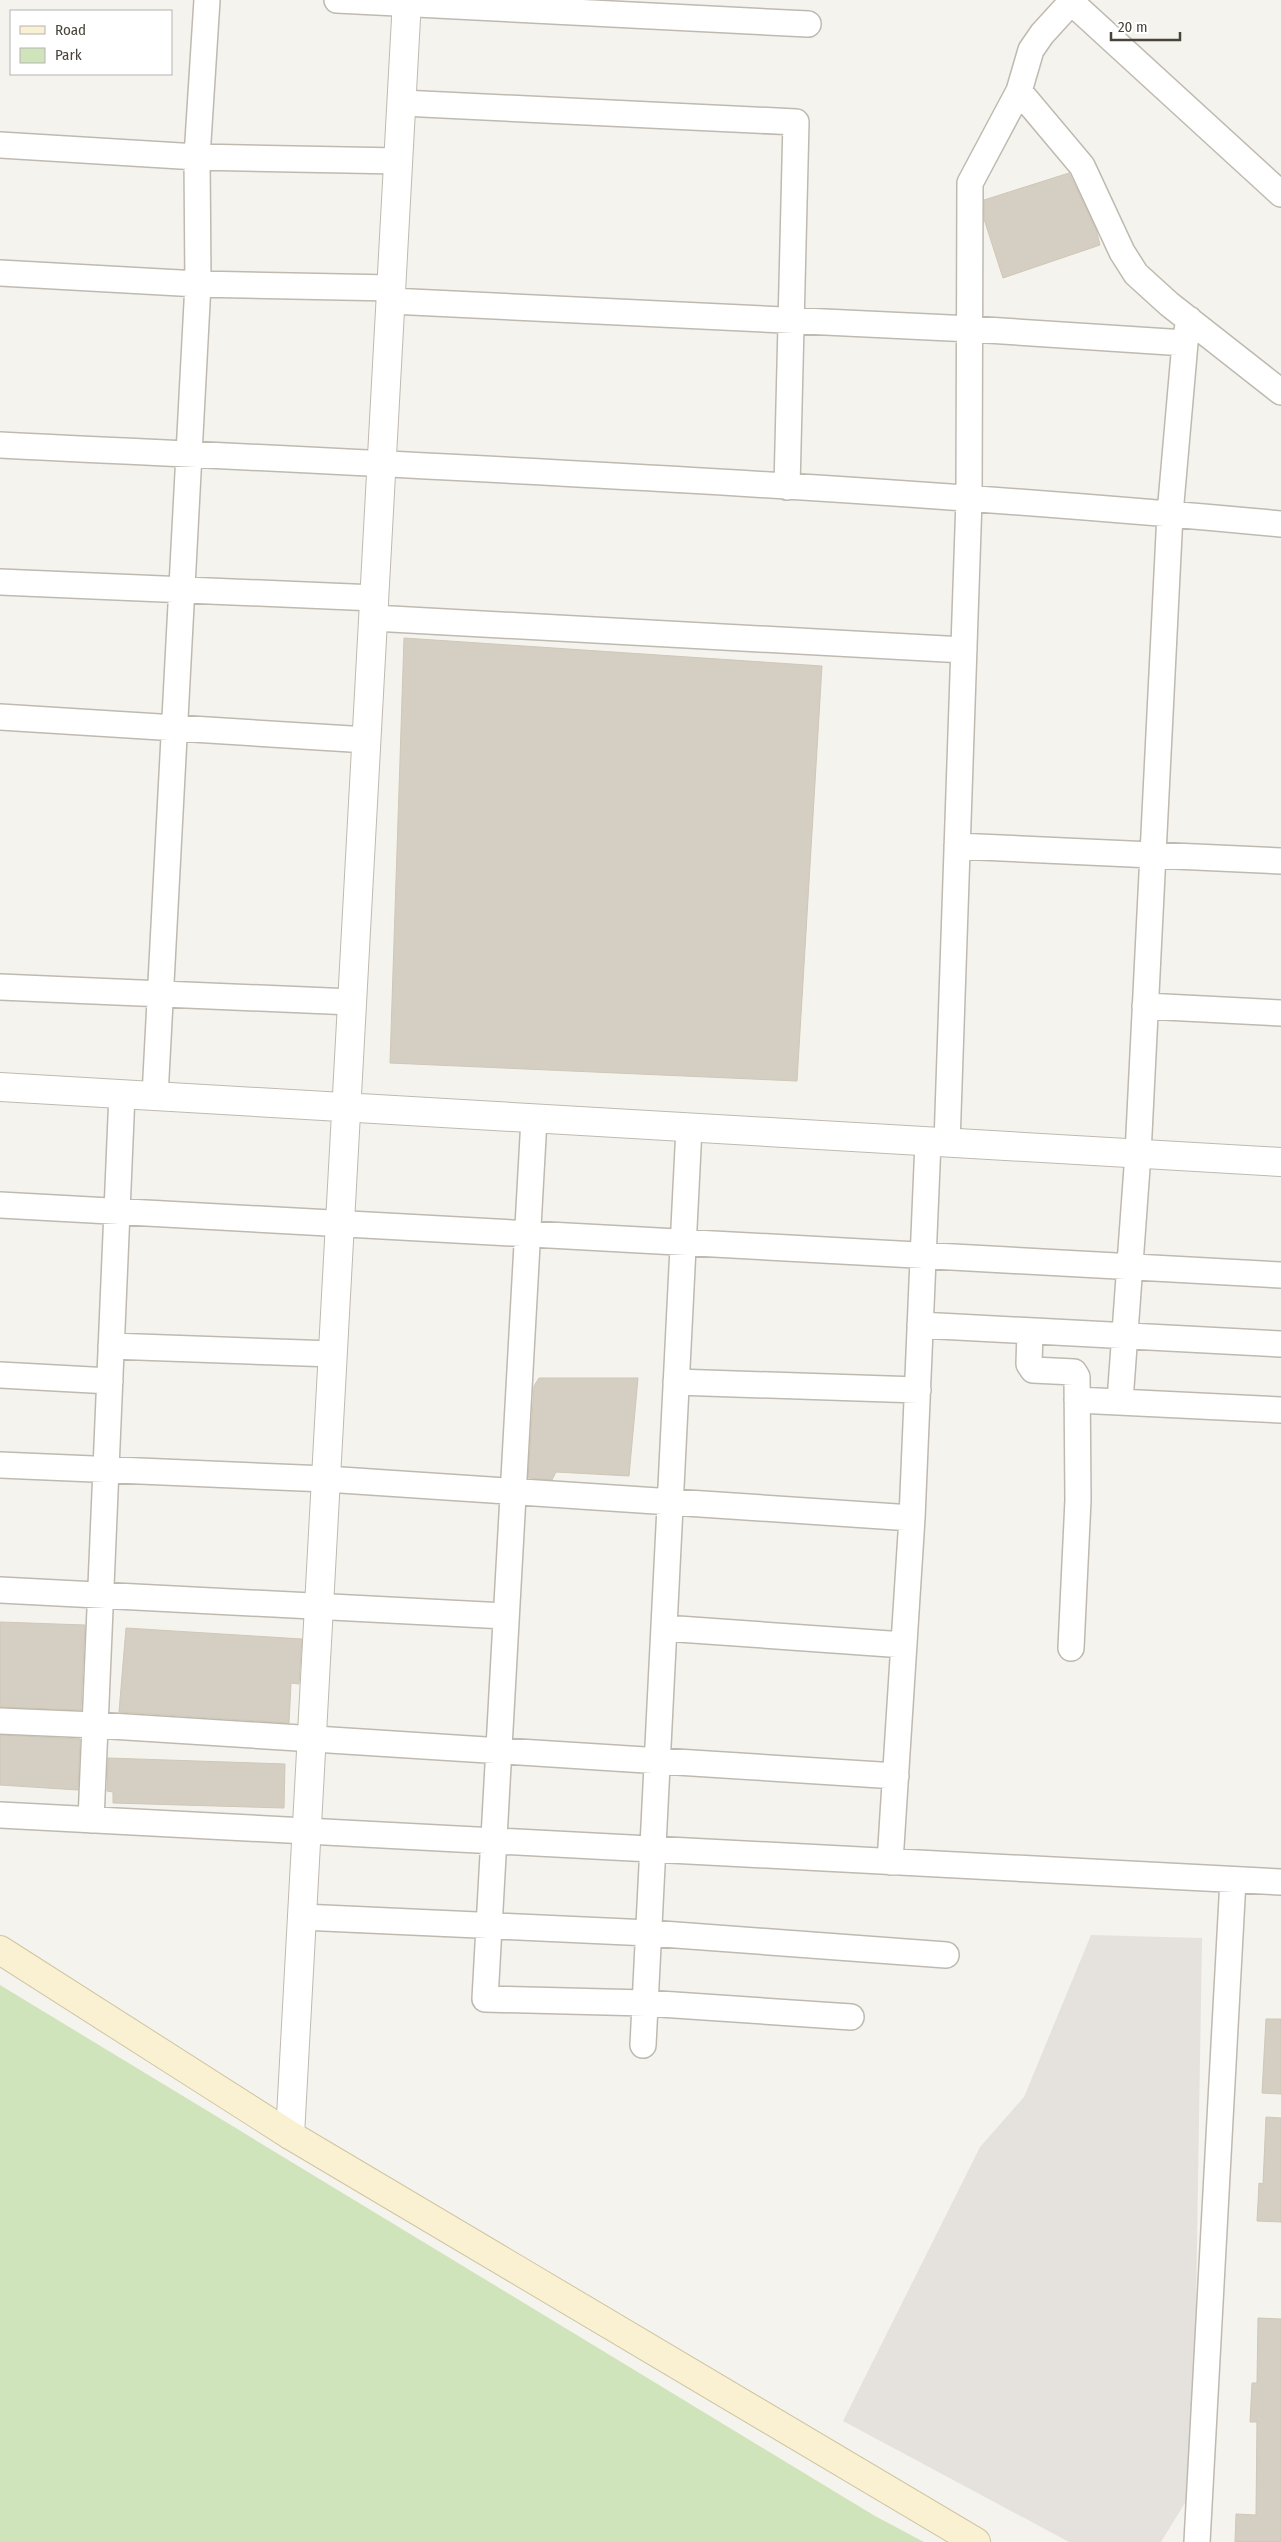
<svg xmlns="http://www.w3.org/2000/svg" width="1281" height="2542" viewBox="0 0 1281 2542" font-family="'Fira Sans Condensed',sans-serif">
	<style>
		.industrial { fill: #e5e2de }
		.green { fill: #d0e4bb }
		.building { fill: #d5cfc3; stroke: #cfc7b7 }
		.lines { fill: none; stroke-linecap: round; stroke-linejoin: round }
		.minor-casing { stroke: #bfbab0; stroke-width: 28 }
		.tertiary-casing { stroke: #bfbab0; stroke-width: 30 }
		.secondary-casing { stroke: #cfc5a2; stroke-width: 30 }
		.minor { stroke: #fff; stroke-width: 25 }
		.tertiary { stroke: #fff; stroke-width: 28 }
		.secondary { stroke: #f9f1d2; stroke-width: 28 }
	</style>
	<rect width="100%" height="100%" fill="#f5f3ed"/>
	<path class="industrial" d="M1091,1935L1202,1938L1193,2490L1161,2542H1069L843,2421L980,2147L1024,2097Z"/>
	<path class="green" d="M0,1985L875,2516L924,2542H0Z"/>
	<path class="building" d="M1069,173L1096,229L1100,245L1003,278L984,219V200Z
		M404,638L822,666L797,1081L390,1063Z
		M539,1378H638L629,1476L556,1472L552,1480L528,1478L534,1386Z
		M0,1622L85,1625L81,1710L0,1707Z
		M126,1628L302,1639L299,1684L291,1683L289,1723L119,1712Z
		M0,1735L80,1739L78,1790L0,1785Z
		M108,1758L285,1764L284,1808L113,1803V1792L107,1791Z
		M1266,2019H1281V2094L1262,2093Z
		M1266,2117L1281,2118V2222L1257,2221L1259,2183L1263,2184Z
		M1258,2318L1281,2319V2542H1235L1236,2514L1256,2515L1257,2422H1250L1252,2383H1257Z"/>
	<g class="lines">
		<defs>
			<path id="minor" d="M337,0L808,24
				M1069,0L1281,194
				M1019,91L1082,166L1122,252L1136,274L1169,304L1281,392
				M402,103L796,122L787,487
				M0,145L197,157L399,161
				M0,273L198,284L392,288
				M391,301L971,329L1185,343
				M0,445C427,466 855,484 1281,524
				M0,582L375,598
				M373,618L964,650
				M0,717L367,740
				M957,846L1281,861
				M0,987L352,1002
				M1145,1006L1281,1013
				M155,1096L198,284L197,157L207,0
				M534,1119L485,1999L645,2003L851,2017
				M947,1143L969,500L970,183L1019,91L1031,50L1042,34L1073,0
				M0,1205C427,1226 854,1254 1281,1275
				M920,1325L1281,1344
				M1030,1331L1029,1364L1033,1370L1074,1372L1077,1377L1078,1500L1071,1648
				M111,1346L333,1354
				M0,1375L110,1381
				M676,1382L918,1390
				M1077,1400L1281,1410
				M1120,1401L1138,1154L1170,514L1185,343L1189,319
				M0,1465L326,1479L912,1518
				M0,1590L505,1616
				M664,1628L904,1645
				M0,1721L95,1725L896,1776
				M0,1815L1281,1882
				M91,1820L122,1094
				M890,1862L912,1518L928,1142
				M302,1917L649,1933L946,1955
				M643,2045L689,1128
				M1197,2542L1233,1880"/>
			<path id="tertiary" d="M0,1087L1281,1162
				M290,2135L407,0"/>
			<path id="secondary" d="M0,1950L290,2135L976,2542"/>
		</defs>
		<use href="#minor" class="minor-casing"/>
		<use href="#tertiary" class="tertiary-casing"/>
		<use href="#secondary" class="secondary-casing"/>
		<use href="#minor" class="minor"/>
		<use href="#tertiary" class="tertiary"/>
		<use href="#secondary" class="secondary"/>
	</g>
	<rect x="10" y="10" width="162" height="65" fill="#ffffff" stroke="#b6b4b1"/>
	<rect x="20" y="26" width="25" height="8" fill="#f9f1d2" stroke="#b6b4b1"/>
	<text x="55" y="35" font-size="15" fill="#49443b">Road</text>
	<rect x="20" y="48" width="25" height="15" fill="#d0e4bb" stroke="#b6b4b1"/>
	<text x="55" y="60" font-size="15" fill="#49443b">Park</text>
	<path d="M1111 32v8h69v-8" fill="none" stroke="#49443b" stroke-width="2.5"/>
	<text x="1118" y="32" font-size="15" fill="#49443b" stroke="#ffffff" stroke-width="4" paint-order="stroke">20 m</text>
</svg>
